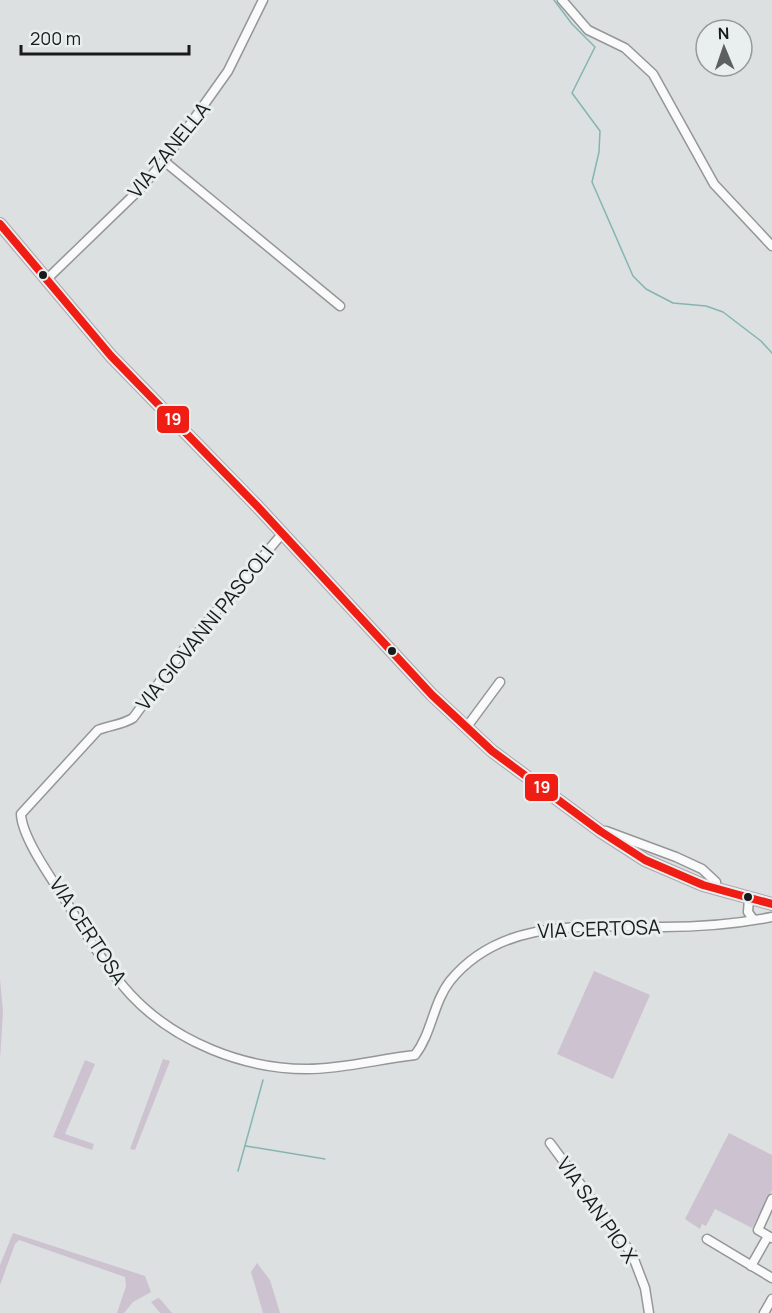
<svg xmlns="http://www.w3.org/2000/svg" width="772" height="1313" viewBox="0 0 772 1313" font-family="Manrope,sans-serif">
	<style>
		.green { fill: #cdc2d0 }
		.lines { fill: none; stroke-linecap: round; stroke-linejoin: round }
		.stream { stroke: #83b5b1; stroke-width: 1.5 }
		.minor-casing { stroke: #949797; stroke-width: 11 }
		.major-casing { stroke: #aea5b1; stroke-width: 14 }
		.minor { stroke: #fafafa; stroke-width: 8 }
		.major { stroke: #eee8ef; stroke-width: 10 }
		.bus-1-casing { stroke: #e8efee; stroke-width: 12 }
		.bus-1 { stroke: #f01d14; stroke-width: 8 }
		.bus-dot { fill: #181b1a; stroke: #e8efee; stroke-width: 2 }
		.labels { text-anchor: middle; stroke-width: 6; stroke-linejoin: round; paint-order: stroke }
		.street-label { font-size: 20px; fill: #181b1a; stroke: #e8efee }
		.line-badge { stroke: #e8efee; stroke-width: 2 }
		.badge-label { font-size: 16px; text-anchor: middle; font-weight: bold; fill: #fff }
	</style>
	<rect width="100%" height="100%" fill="#dce0e0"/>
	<path class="green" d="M594,971L650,995L613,1079L557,1054Z
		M0,979L3,1012L0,1059Z
		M163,1059L170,1061L135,1150L130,1149Z
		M85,1060L95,1064L65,1134L94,1144L92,1150L53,1137Z
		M729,1133L772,1155V1190L752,1228L715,1209L706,1226L702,1224L700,1229L685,1219Z
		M13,1233L145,1276L151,1292L133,1302L124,1313H117L126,1286L125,1277L19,1240L15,1244L0,1285V1265Z
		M257,1263L270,1280L280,1313H263L251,1272Z
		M158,1298L160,1299L172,1313H160L151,1302Z"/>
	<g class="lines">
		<path class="stream" d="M554,0L572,24L595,47L572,93L600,131L599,152L592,182L633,276L646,289L673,303L706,306L723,312L761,341L772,353
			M246,1146L325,1159
			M238,1171L263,1080"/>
		<defs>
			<path id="minor" d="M562,0L588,30L625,48L653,74L714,184L772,246
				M164,161L340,306
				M47,279L139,190L164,161L228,71L263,0
				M282,534L184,649L133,718C122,725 110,725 98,730L21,814C22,839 55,883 69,906C87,937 107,969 131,995C175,1042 244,1069 307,1069C343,1069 379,1059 415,1055C432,1033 433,1003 450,981C503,916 589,927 663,927C699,927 737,924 772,917
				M466,728L500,682
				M606,831L676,857L702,869L716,882V889
				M749,898L748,912L753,919
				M550,1143L632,1254L645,1288L649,1313
				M772,1199L758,1230L772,1238
				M707,1239L772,1278
				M751,1266L768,1236
				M764,1313L772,1299"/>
			<path id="major" d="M0,224L111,356L257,506L432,695L492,751L600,831L645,860L703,885L772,904"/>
		</defs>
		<use href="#minor" class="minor-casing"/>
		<use href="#major" class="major-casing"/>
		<use href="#minor" class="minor"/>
		<use href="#major" class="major"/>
		<defs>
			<path id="bus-1" d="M0,224L111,356L257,506L432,695L492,751L600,831L645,860L703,885L772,904"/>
		</defs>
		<use href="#bus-1" class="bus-1-casing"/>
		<use href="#bus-1" class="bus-1"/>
	</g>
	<g class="bus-dot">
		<circle cx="43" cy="275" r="5"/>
		<circle cx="392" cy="651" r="5"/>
		<circle cx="748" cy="897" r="5"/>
	</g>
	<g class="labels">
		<g class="street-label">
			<text transform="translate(169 150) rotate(-51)" y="7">VIA ZANELLA</text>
			<text transform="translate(205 628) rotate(-51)" y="7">VIA GIOVANNI PASCOLI</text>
			<text transform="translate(599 929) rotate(-2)" y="7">VIA CERTOSA</text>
			<text transform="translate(88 931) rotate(57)" y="7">VIA CERTOSA</text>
			<text transform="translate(597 1210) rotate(55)" y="7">VIA SAN PIO X</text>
		</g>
	</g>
	<g class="line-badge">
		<rect x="156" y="405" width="34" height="29" rx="6" fill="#f01d14"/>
		<rect x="524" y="773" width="35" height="29" rx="6" fill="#f01d14"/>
	</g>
	<g class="badge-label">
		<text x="173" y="425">19</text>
		<text x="542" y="793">19</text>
	</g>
	<g transform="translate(724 48) rotate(358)"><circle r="28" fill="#e8efee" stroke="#959a99" stroke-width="1.5"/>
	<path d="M0-4.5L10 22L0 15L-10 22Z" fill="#5d605f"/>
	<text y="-9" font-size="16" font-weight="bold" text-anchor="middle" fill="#181b1a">N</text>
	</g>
	<path d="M21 45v9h168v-9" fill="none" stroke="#181b1a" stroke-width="3"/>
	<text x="30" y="45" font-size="18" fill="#181b1a" stroke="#e8efee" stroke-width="4.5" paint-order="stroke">200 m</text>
</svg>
